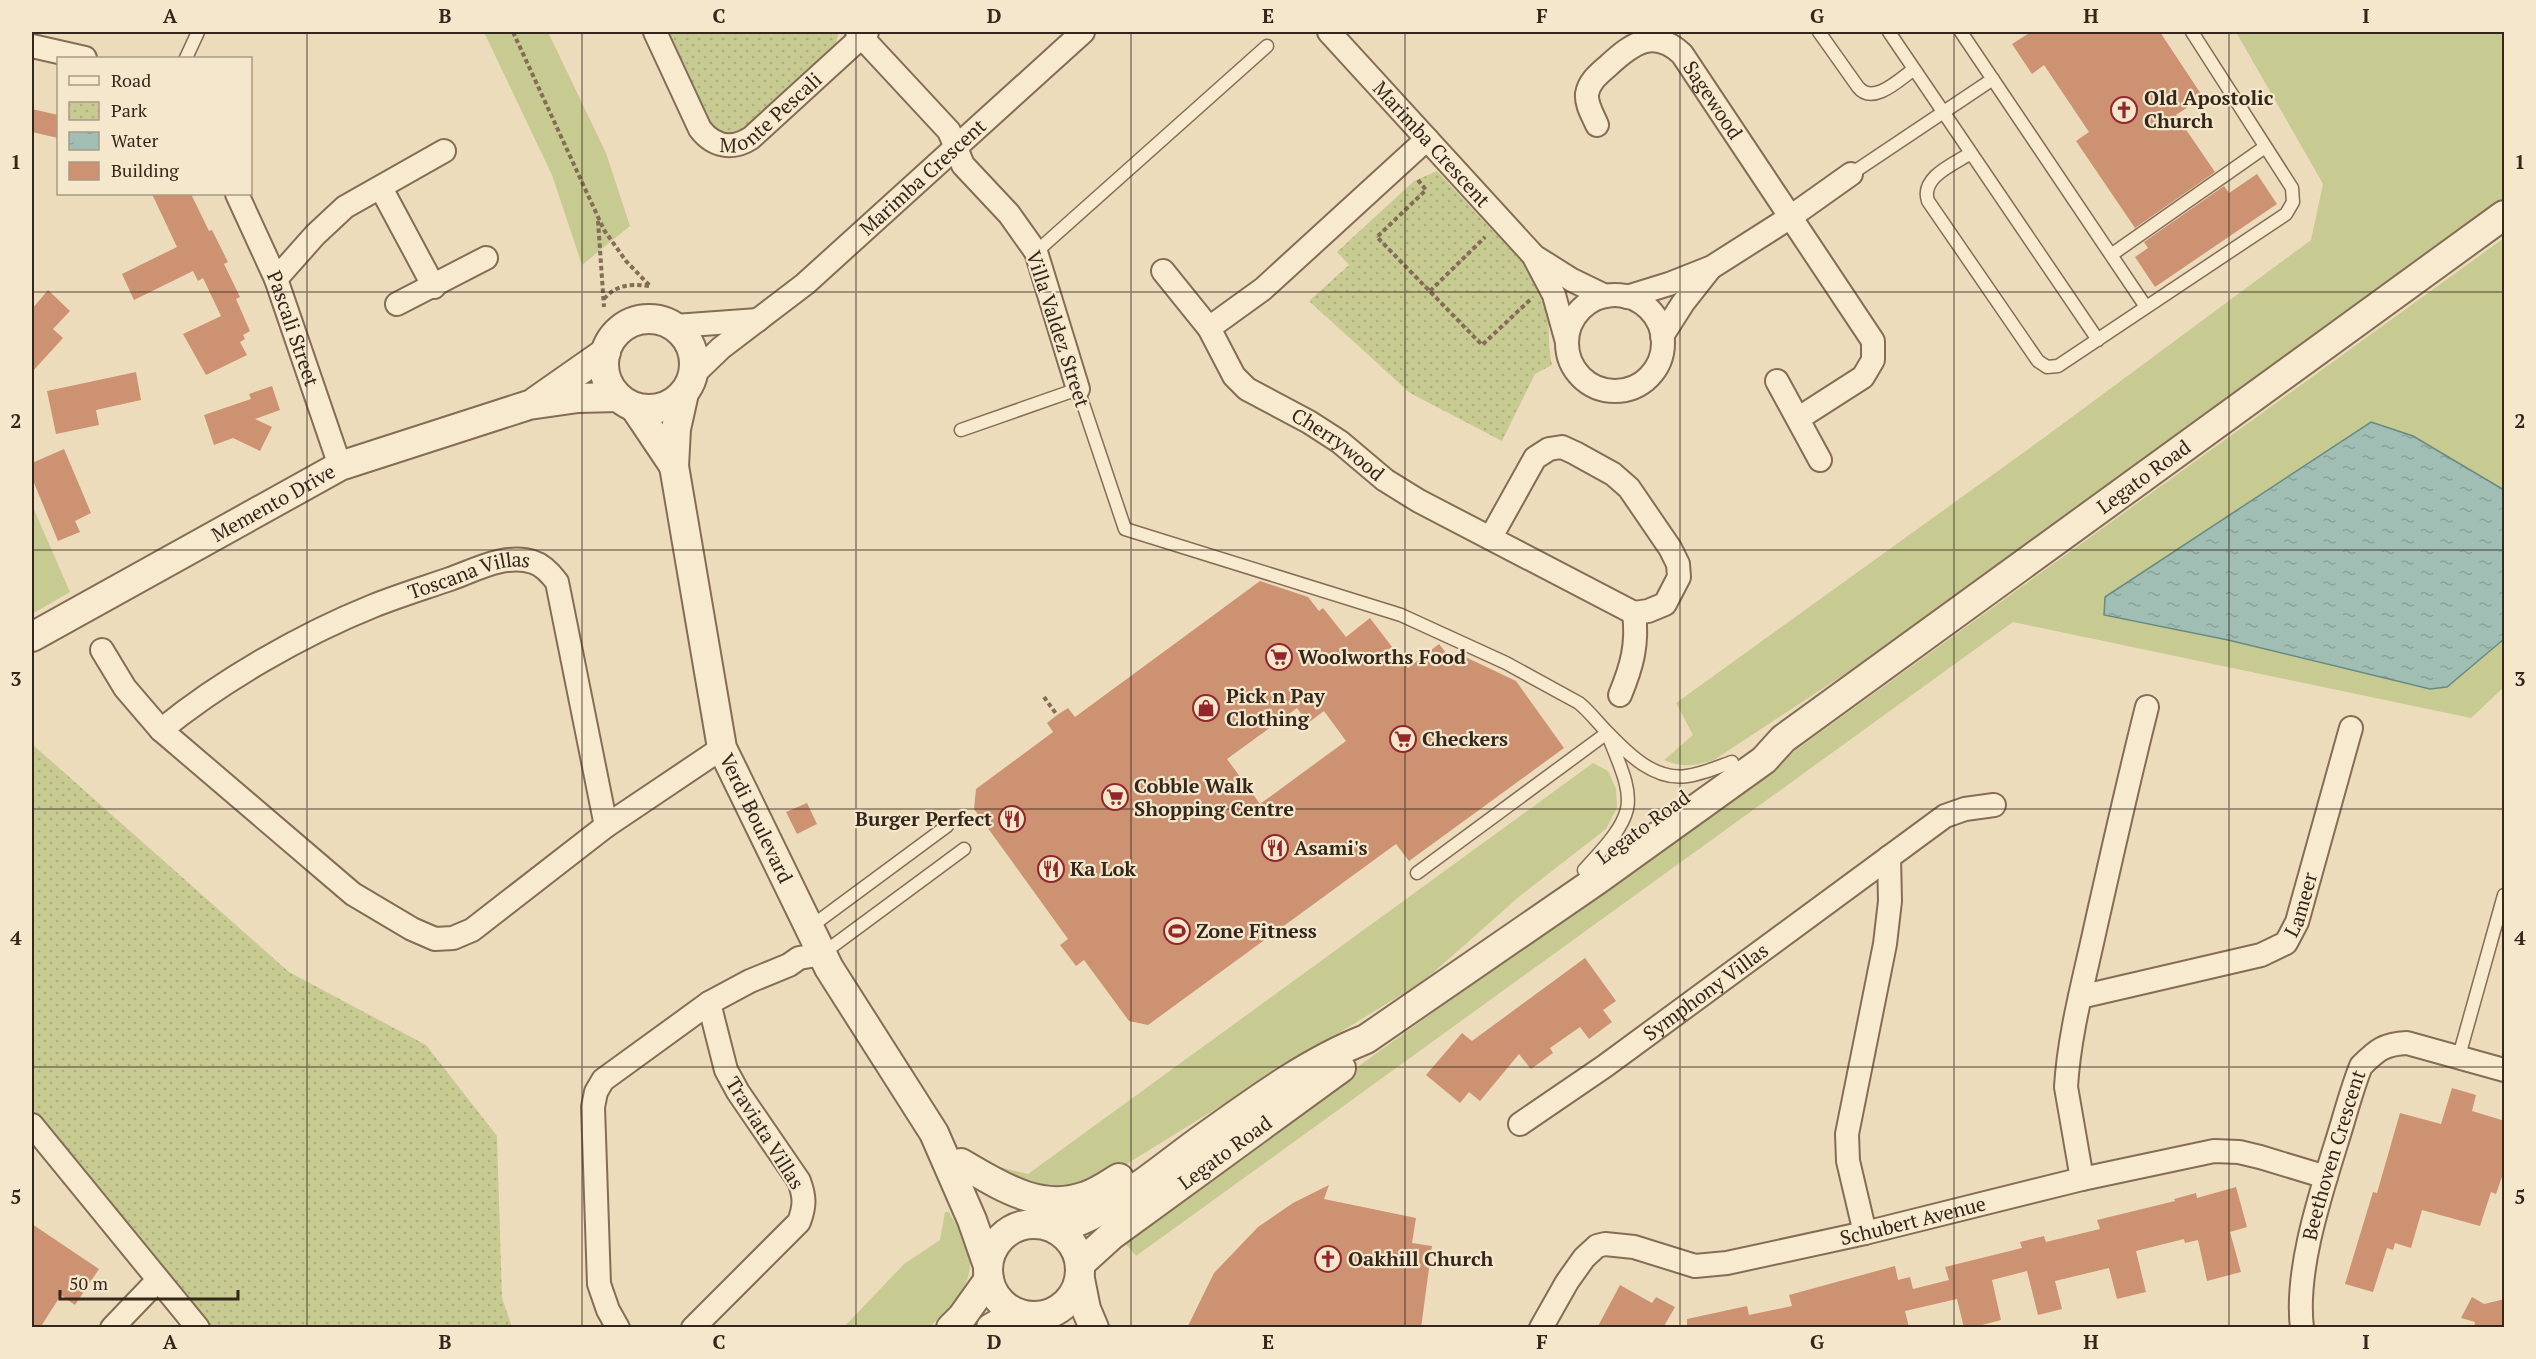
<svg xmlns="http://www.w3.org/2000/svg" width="2536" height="1359" viewBox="0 0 2536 1359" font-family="'PT Serif',serif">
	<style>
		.grass { fill: #c7cb91 }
		.park { fill: url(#park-dots) }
		.water { fill: url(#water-ripples); stroke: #688b81; stroke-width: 1.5 }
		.building { fill: #cc9272; fill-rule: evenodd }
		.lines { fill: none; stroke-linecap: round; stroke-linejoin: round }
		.service-casing { stroke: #856c56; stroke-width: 15 }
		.minor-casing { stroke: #856c56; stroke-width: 26 }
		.tertiary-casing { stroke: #856c56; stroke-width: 32 }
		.path { stroke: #856c56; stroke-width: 4; stroke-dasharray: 4.5 3; stroke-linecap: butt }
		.service { stroke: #f8eacf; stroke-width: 12 }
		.minor { stroke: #f8eacf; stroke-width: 22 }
		.tertiary { stroke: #f8eacf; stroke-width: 28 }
		.grid { fill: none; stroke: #34261b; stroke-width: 1.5; stroke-opacity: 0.55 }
		.labels { text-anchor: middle; stroke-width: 4.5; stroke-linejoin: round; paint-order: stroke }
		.poi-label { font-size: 20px; font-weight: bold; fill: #34261b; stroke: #f5e7cc; text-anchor: start }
		.street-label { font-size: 20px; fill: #34261b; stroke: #f5e7cc }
		.neatline { fill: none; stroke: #34261b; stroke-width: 2 }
		.grid-label { font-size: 20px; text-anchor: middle; font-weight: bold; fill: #34261b }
	</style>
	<defs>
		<pattern id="park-dots" width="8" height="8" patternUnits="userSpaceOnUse" patternTransform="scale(1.5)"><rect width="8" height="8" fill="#c7cb91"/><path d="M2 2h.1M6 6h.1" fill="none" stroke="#acae7c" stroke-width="1.8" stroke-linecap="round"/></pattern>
		<pattern id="water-ripples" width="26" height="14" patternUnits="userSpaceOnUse" patternTransform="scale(1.5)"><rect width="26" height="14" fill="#a0beb4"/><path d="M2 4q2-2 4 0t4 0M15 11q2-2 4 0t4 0" fill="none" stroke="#8aa39a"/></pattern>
	</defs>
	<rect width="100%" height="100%" fill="#eddcbc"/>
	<path class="grass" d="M484,32H548L606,153L630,226L582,265L552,175Z
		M2236,32H2504V197L1866,660L1714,760C1694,766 1683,768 1664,760L1693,735L1676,703L2045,437L2311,240L2323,184Z
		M2504,238V687L2471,718L2013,622L1136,1256L1121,1238Z
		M32,505L70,592L32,614Z
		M1593,763L1608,771L1616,789L1617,808L1606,829L1521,895L1425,980L1104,1178C1071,1192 1028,1192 1000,1167L1028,1174Z
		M945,1212H949C955,1223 963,1234 967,1246C979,1280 953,1307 929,1327L843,1328L904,1264L940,1240Z"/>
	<path class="park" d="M666,32H839L835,47L747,128C734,136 722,136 711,125Z
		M1437,171L1536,277C1555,307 1545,333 1552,365L1535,374L1502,441L1410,393L1309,301L1349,265L1337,252L1414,181Z
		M32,744L289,972L426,1045L497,1136L502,1298L512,1327H212L32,1108Z"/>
	<path class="water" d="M2371,422L2413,436L2504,490V639L2447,687L2430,689L2228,640L2104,615L2105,597Z"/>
	<path class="building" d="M2031,32H2160L2203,97L2176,115L2215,172L2135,228L2076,141L2089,132L2044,65L2032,74L2012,44Z
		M32,109L58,115V138L32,132Z
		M2257,174L2277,204L2155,287L2135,257L2148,248L2144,242L2224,186L2229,193Z
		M152,194H191L209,231L212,230L228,262L224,264L240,297L236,299L250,331L243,335L245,339L240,342L247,355L206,375L183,334L221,316L203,278L198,281L193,271L134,300L122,274L177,247Z
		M48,290L70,311L53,329L63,338L32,372V309Z
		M136,372L141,400L96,410L99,425L56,434L47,391Z
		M272,386L280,410L255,419L272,427L260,451L233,438L214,445L204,415L251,399L249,394Z
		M64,449L91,513L75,521L80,532L58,541L32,478V463Z
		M1260,581L1308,597L1319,611L1323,608L1346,637L1370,618L1408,668L1439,644L1450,658L1457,653L1516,681L1564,748L1409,861L1396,844L1148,1025L1129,1021L1084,960L1076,966L1060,945L1068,939L974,809L976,789L1053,732L1047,723L1057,715L1068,708L1075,717ZM1297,708L1308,723L1324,711L1346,741L1260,804L1227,759Z
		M807,803L817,824L797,834L786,812Z
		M1585,958L1616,1001L1603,1010L1612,1022L1589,1039L1580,1027L1550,1048L1553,1053L1531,1069L1519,1054L1480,1101L1469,1092L1460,1103L1426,1075L1462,1033L1472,1041Z
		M2452,1088L2476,1095L2472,1111L2505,1121V1168L2496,1194L2491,1192L2480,1226L2422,1210L2411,1248L2395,1243L2393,1250L2387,1248L2373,1292L2345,1284L2373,1192L2377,1193L2400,1113L2441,1124Z
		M1329,1185L1324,1199L1416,1218L1412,1243L1432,1246L1421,1328H1187L1214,1273L1258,1227L1293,1203Z
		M2236,1187L2247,1227L2230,1232L2241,1272L2207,1281L2198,1240L2185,1243L2184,1239L2136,1251L2146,1292L2117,1299L2109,1268L2055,1281L2062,1309L2038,1315L2027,1271L1992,1280L2001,1320L1971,1328H1964L1957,1299L1905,1311L1909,1327L1687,1328V1319L1747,1306L1749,1315L1792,1306L1789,1295L1895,1266L1898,1280L1910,1277L1913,1289L1949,1280L1945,1267L2022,1248L2020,1242L2044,1236L2046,1242L2100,1229L2097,1220L2175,1201L2174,1199L2196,1193L2197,1198Z
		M32,1224L99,1269L75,1305L61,1295L40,1328H32Z
		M1620,1285L1652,1303L1656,1297L1675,1307L1663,1328H1597Z
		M2472,1297L2484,1304L2505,1299V1328H2474L2475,1322L2461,1318Z"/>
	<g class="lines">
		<defs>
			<path id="service" d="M1819,32L1858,87C1873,106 1900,79 1914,69
				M1889,32L2098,340
				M1961,32L2146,307
				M186,58L198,32
				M1971,153C1954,164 1920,177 1928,201L2038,361L2047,367L2058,366L2286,214L2293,202L2292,188L2192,32
				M1851,174L1993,79
				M1036,252L1267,46
				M2111,255L2265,147
				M961,430L1078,389L1125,529L1401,615L1506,663L1579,703C1590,712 1598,723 1608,733C1628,754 1655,781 1687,776C1702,774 1718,767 1732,762
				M1584,870C1599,853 1622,831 1627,809C1632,786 1616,758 1609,737
				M1417,873L1607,733
				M809,928L947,826
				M822,954L964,849
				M2459,1056L2504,895"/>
			<g id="minor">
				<path id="s1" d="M655,32L700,129C714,147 733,150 751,138L867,32"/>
				<path d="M857,32L949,131L963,165L1009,214L1036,252L1078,389"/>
				<path id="s2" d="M1329,32L1533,255L1554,295L1567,342"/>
				<path d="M32,46L85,58"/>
				<path id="s3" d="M1597,125C1593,115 1586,105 1587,94C1589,81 1600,73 1609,65C1633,43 1654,28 1682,54L1873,341V360L1863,377L1799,418"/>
				<path id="s4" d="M1427,139L1263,289L1209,328L1234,376L1247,389L1309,422L1340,442L1385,480L1419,501L1634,613L1648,611L1665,604L1679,577L1678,564L1670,548L1629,488L1613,474L1575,453L1562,447L1549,449L1535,458L1491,537"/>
				<path d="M381,188L434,287"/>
				<path id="s5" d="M237,194L276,279L340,466"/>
				<path d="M1537,258L1572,280L1605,296"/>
				<path d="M1163,271L1209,328"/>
				<path d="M276,279L315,235L345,207L444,151"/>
				<circle cx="1615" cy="343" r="48"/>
				<path d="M1627,297L1669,284L1712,267L1789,218L1851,174"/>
				<path d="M397,304L486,258"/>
				<path d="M675,326L758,320"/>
				<path d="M1662,336L1683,303L1709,270"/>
				<path id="s6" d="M694,374L721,348L805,284L1083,32"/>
				<path d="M1777,381L1820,460"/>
				<path d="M102,650L125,688L161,730L353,894L412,929L435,939L453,938L472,930L606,826L722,748"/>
				<path d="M1620,695C1632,666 1638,644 1634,613"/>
				<path id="s7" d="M161,730C221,681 301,635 373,606C398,596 424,588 450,579C475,570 506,553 533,562C543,565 551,574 557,582L606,826"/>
				<path id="s8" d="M2080,997L2261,955L2286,943L2297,922L2351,728"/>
				<path id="s9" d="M1520,1124L1605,1066L1945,816L1965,809L1994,805"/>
				<path d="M32,1125L198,1328"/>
				<path d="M2082,1179L2066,1087C2069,1036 2083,984 2094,934C2111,858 2128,782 2147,707"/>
				<path d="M1865,1233L1848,1161L1847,1134L1885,944L1890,901L1889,857"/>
				<path d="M112,1328L158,1280"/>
				<path d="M618,1328L608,1310L599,1284L593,1107L596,1092L603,1080L709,1003L750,981L789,965L799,958L822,954"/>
				<path d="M693,1328L799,1222C805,1206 805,1197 799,1181L738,1092L726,1070L709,1003"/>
				<path id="s10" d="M1541,1328L1567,1282L1584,1258L1597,1246L1605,1244L1634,1247L1695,1266L1727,1263L1865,1233L2082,1179L2214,1151L2239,1152L2260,1157L2326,1177"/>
				<path id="s11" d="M2302,1328C2295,1271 2320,1196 2337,1141C2345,1116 2351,1091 2361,1066C2377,1050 2384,1044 2407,1043L2504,1070"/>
			</g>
			<g id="tertiary">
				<circle cx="649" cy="364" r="45"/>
				<path id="s12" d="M684,393L676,429L674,466L722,748L829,968L934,1133L972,1220L988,1266"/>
				<path d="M536,401L606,352"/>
				<path d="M635,408L674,466"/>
				<path id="s13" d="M32,637L340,466L529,405L578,398L618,397"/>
				<path d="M961,1163C999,1185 1040,1213 1086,1196C1098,1192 1109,1184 1119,1178"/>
				<circle cx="1034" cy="1270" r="46"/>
				<path id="s14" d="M1058,1230C1071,1224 1084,1220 1096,1213C1137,1191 1172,1160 1209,1134C1258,1099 1310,1061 1366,1039L1597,880L1764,760L1783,739L2504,215"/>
				<path id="s15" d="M1080,1264L1112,1235L1341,1068"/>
				<path d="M1080,1279L1086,1309L1094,1328"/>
				<path d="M951,1328L962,1317L989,1279"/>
				<path d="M991,1328L1017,1313"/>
			</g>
		</defs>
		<use href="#service" class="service-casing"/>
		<use href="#minor" class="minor-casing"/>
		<use href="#tertiary" class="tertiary-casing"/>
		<path class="path" d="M513,32L604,230L626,261L650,286
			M1418,180L1426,190L1377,237L1482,345L1531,299
			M598,221L604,307
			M1430,291L1485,237
			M604,299C617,284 630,284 649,286
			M1044,697L1057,715"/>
		<use href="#service" class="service"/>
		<use href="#minor" class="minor"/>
		<use href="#tertiary" class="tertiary"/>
	</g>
	<path class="grid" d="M307,32V1328M582,32V1328M856,32V1328M1131,32V1328M1405,32V1328M1680,32V1328M1954,32V1328M2229,32V1328M32,292H2504M32,550H2504M32,809H2504M32,1067H2504"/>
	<defs>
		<symbol id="church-ring" viewBox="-11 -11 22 22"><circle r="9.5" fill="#f5e7cc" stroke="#93262d" stroke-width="1.5"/><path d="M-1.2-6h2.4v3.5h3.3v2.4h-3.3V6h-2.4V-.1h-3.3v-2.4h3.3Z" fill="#93262d"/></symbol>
		<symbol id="supermarket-ring" viewBox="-11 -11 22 22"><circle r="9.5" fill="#f5e7cc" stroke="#93262d" stroke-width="1.5"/><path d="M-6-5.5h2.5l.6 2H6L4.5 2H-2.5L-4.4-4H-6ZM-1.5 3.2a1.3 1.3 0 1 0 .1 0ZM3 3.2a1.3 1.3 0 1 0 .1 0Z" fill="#93262d"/></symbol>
		<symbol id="shop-ring" viewBox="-11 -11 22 22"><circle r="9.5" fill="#f5e7cc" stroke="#93262d" stroke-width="1.5"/><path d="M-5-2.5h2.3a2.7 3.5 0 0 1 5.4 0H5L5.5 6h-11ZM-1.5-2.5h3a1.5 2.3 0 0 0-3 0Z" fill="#93262d"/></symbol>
		<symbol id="restaurant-ring" viewBox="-11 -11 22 22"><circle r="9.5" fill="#f5e7cc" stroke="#93262d" stroke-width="1.5"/><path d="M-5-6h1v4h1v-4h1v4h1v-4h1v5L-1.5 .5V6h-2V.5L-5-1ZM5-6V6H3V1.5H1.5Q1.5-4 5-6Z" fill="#93262d"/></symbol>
		<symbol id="stadium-ring" viewBox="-11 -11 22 22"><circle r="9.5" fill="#f5e7cc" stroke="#93262d" stroke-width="1.5"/><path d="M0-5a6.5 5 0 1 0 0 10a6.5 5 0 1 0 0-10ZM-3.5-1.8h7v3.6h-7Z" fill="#93262d"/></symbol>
	</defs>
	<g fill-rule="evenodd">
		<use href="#church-ring" x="2109" y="95" width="30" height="30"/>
		<use href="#supermarket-ring" x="1264" y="642" width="30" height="30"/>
		<use href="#shop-ring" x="1191" y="693" width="30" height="30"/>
		<use href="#supermarket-ring" x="1388" y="724" width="30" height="30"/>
		<use href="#supermarket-ring" x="1100" y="782" width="30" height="30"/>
		<use href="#restaurant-ring" x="997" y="804" width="30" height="30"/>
		<use href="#restaurant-ring" x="1260" y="833" width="30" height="30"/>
		<use href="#restaurant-ring" x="1036" y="854" width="30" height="30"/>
		<use href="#stadium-ring" x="1162" y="916" width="30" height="30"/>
		<use href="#church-ring" x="1313" y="1244" width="30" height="30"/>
	</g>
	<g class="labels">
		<g class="poi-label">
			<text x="2144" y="105">Old Apostolic<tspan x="2144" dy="23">Church</tspan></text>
			<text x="1298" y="664">Woolworths Food</text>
			<text x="1226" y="703">Pick n Pay<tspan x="1226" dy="23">Clothing</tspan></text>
			<text x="1422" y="746">Checkers</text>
			<text x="1134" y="793">Cobble Walk<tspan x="1134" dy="23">Shopping Centre</tspan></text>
			<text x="992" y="826" text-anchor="end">Burger Perfect</text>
			<text x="1294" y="855">Asami's</text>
			<text x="1070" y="876">Ka Lok</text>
			<text x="1196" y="938">Zone Fitness</text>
			<text x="1348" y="1266">Oakhill Church</text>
		</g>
		<g class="street-label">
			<text dy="7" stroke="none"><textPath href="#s3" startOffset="210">Sagewood</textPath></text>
			<text dy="7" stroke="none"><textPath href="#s1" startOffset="194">Monte Pescali</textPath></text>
			<text dy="7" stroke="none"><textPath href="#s2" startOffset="152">Marimba Crescent</textPath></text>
			<text dy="7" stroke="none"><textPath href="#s6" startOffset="302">Marimba Crescent</textPath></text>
			<text dy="7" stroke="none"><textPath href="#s5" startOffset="146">Pascali Street</textPath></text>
			<text transform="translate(1058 329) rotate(72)" y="7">Villa Valdez Street</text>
			<text dy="7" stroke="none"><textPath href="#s4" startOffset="468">Cherrywood</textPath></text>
			<text dy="7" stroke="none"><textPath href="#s14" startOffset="1324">Legato Road</textPath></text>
			<text dy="7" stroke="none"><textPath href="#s13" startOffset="276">Memento Drive</textPath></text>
			<text dy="7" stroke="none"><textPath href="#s7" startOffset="348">Toscana Villas</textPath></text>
			<text dy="7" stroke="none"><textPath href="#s12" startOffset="438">Verdi Boulevard</textPath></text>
			<text transform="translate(1643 827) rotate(-36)" y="7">Legato Road</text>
			<text dy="7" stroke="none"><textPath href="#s8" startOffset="255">Lameer</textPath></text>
			<text dy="7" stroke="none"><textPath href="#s9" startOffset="228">Symphony Villas</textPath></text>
			<text transform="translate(765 1133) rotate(58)" y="7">Traviata Villas</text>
			<text dy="7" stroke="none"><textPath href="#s15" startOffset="183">Legato Road</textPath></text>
			<text dy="7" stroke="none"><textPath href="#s11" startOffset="177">Beethoven Crescent</textPath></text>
			<text dy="7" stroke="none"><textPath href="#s10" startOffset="424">Schubert Avenue</textPath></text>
		</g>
	</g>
	<rect width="2536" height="1359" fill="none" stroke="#f5e7cc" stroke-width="66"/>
	<rect x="57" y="57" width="195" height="138" fill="#f5e7cc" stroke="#a89a85" stroke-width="1.5"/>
	<rect x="69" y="76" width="30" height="9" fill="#f8eacf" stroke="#a89a85" stroke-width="1.5"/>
	<text x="111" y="87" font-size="18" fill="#34261b">Road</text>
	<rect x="69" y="102" width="30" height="18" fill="url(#park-dots)" stroke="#a89a85" stroke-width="1.5"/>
	<text x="111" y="117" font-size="18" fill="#34261b">Park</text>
	<rect x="69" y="132" width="30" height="18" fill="url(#water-ripples)" stroke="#a89a85" stroke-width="1.5"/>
	<text x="111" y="147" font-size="18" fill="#34261b">Water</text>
	<rect x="69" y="162" width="30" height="18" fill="#cc9272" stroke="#a89a85" stroke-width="1.5"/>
	<text x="111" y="177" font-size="18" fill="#34261b">Building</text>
	<path d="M60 1290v9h178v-9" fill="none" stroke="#34261b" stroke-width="3"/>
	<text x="69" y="1290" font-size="18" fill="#34261b" stroke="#f5e7cc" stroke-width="4.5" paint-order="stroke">50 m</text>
	<rect x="33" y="33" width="2470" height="1293" class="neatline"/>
	<g class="grid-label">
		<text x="170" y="23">A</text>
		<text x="445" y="23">B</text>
		<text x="719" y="23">C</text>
		<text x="994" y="23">D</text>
		<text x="1268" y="23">E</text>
		<text x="1542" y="23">F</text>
		<text x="1817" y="23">G</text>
		<text x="2091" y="23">H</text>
		<text x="2366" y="23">I</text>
		<text x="16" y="169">1</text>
		<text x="2520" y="169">1</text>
		<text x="16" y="428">2</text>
		<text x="2520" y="428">2</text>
		<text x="16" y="686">3</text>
		<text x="2520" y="686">3</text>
		<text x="16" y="945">4</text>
		<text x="2520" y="945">4</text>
		<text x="16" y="1204">5</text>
		<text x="2520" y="1204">5</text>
		<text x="170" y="1349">A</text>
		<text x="445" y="1349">B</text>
		<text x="719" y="1349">C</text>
		<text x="994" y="1349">D</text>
		<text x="1268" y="1349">E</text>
		<text x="1542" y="1349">F</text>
		<text x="1817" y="1349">G</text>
		<text x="2091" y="1349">H</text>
		<text x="2366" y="1349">I</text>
	</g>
</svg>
